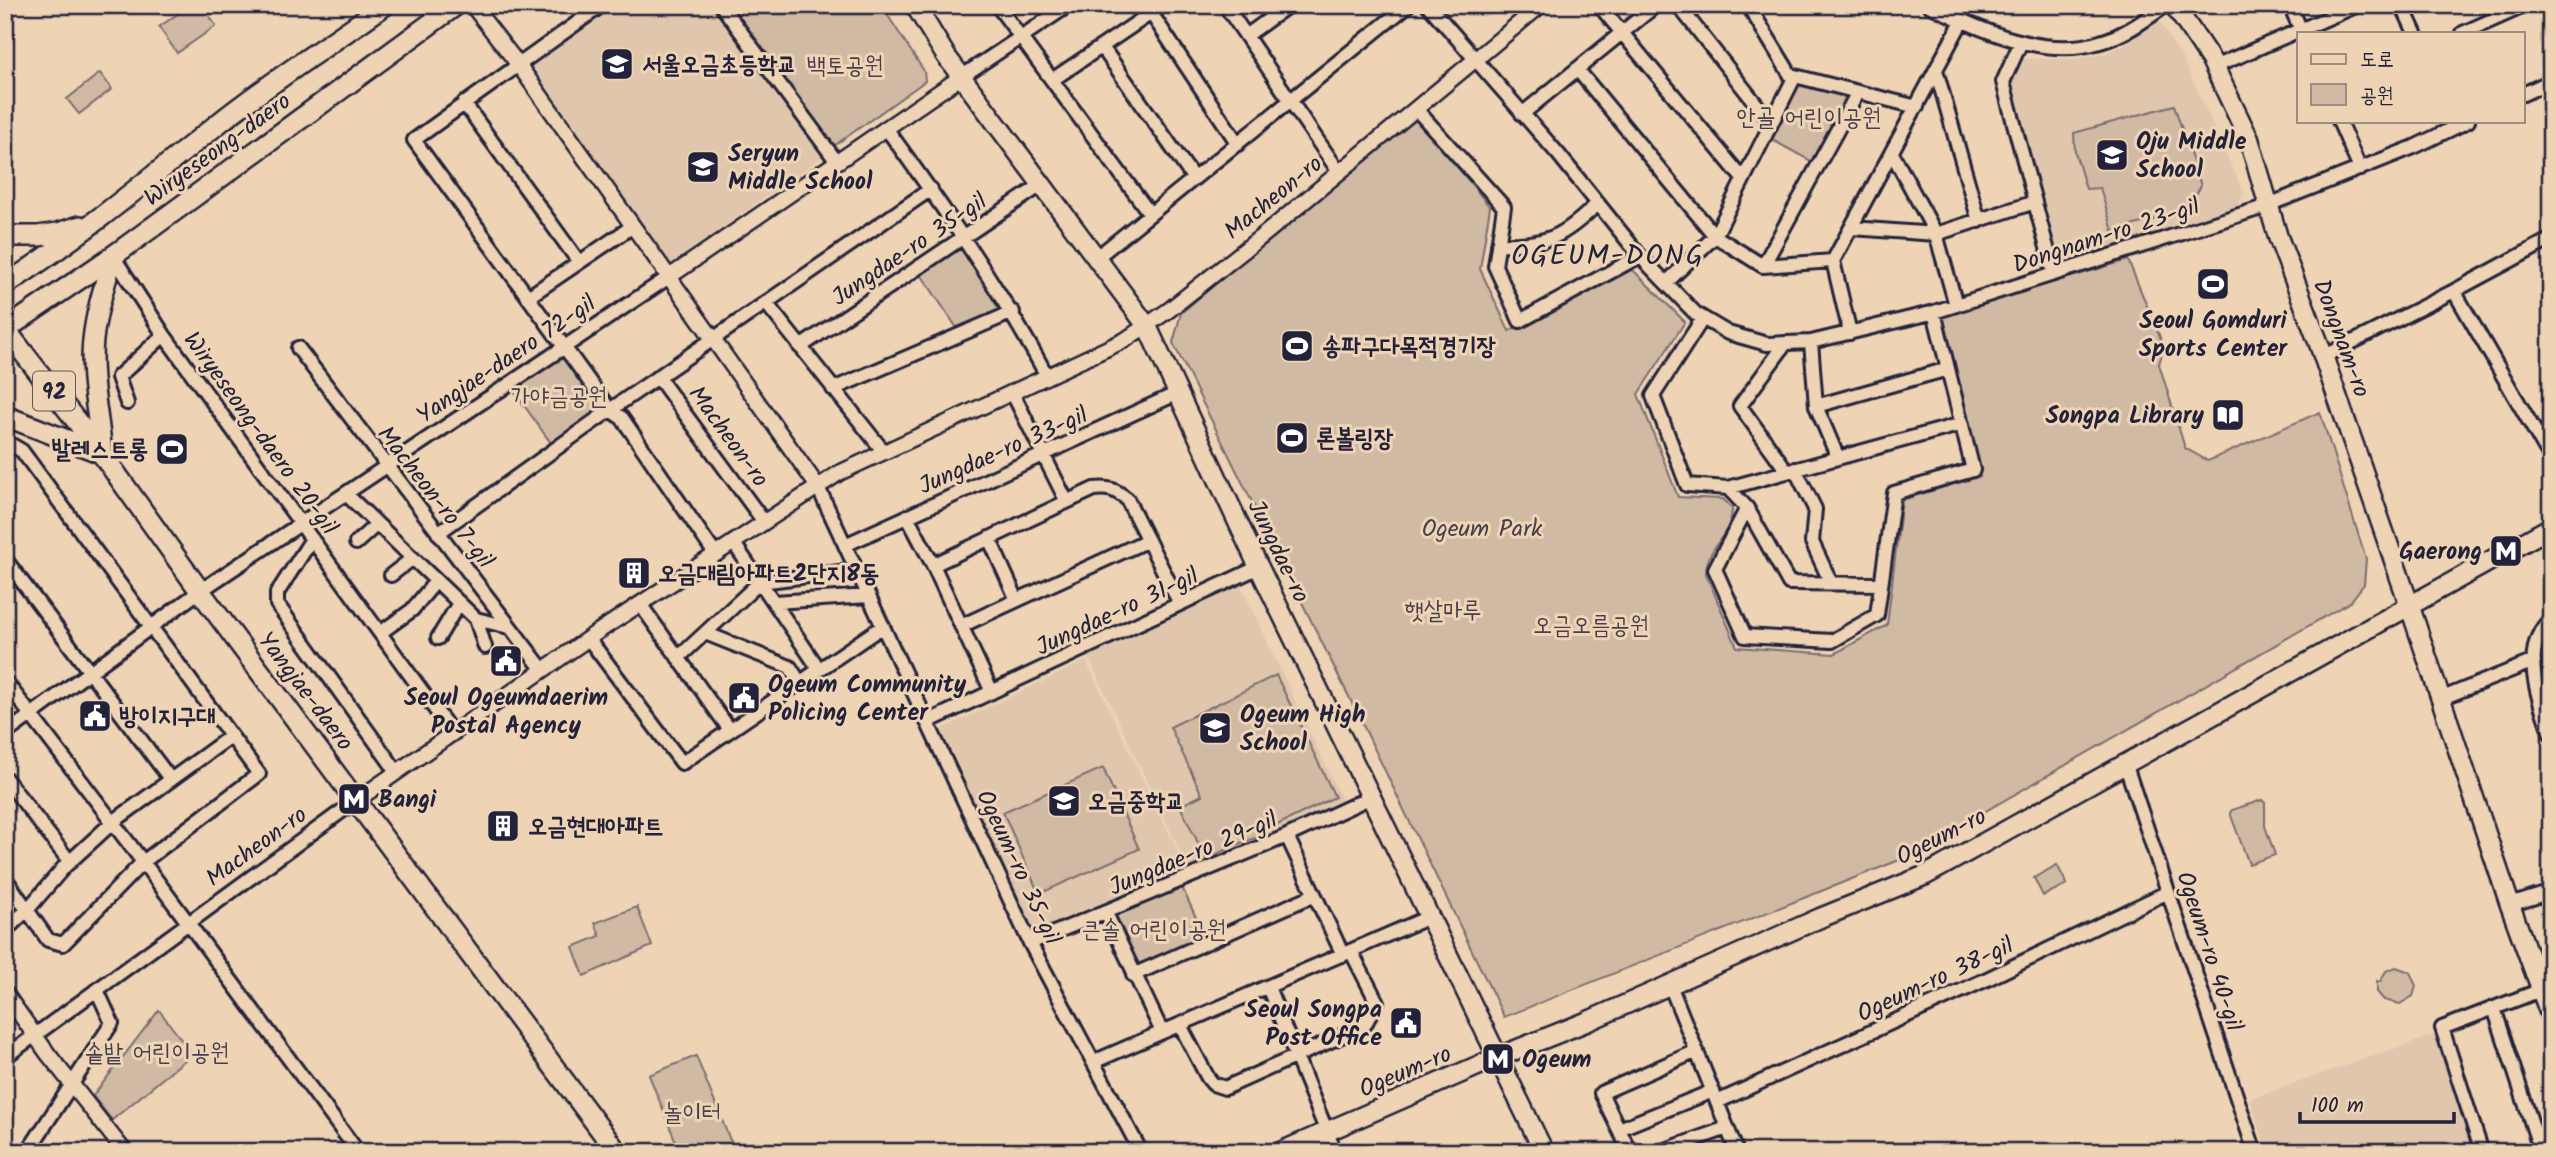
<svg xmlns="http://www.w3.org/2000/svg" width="2556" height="1157" viewBox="0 0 2556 1157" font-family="Kalam,'Poor Story',sans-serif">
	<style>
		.built { fill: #dfc6ac }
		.green { fill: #d1baa4; stroke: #7a6e70; stroke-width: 2 }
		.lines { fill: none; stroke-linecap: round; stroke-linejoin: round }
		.minor-casing { stroke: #22223b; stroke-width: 18 }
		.tertiary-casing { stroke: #22223b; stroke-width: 19 }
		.secondary-casing { stroke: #22223b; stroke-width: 23 }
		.primary-casing { stroke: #22223b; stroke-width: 24 }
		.minor { stroke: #eed3b5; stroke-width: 12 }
		.tertiary { stroke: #eed3b5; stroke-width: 14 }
		.secondary { stroke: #eed3b5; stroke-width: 18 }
		.primary { stroke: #eed3b5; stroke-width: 19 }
		.labels { text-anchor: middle; stroke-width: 6; stroke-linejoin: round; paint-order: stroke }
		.shield { fill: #eed3b5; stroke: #5f5760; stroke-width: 2 }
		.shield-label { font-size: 23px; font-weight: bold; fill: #22223b }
		.poi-label { font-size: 24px; font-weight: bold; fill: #22223b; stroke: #eed3b5; text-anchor: start }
		.park-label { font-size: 24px; fill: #454050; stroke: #eed3b5 }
		.street-label { font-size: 24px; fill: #22223b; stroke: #eed3b5 }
		.quarter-label { font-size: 28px; letter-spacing: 2px; fill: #22223b; stroke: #eed3b5 }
	</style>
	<rect width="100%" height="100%" fill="#eed3b5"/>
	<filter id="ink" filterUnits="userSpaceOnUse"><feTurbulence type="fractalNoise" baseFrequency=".0143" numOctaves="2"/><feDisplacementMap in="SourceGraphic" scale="14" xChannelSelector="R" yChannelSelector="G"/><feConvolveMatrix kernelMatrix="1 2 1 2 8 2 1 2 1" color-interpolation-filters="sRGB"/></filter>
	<g filter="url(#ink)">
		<path class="built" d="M614,5H709L823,156L668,266L528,67Z
			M2159,20L2184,62L2244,193L2236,209L2058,265L2010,82L2020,59H2076L2104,54L2124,45Z
			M1240,584L1342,800L1190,872L1088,656Z
			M1086,661L1188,873L1036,936L942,729Z
			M2437,1034L2475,1152H2267L2250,1099Z"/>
		<path class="green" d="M190,5H202L216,26L177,53L159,27Z
			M726,5H881L924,71L925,81L831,148Z
			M100,73L112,89L79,114L67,99Z
			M1793,79L1858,92L1818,165L1765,136Z
			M2174,105L2201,186L2186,211L2113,231L2100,188L2086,189L2075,152L2074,133Z
			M1416,116L1490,207L1480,269L1509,331L1632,269L1685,322L1638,394L1678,497L1723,499L1732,508C1733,535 1705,547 1706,574L1737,647L1834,654L1887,625L1902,500L1980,476L1942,316L2128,260L2164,347L2159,364L2185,448L2208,461L2320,412L2366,559L2364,584L2350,602L1902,859L1504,1017L1361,721L1173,343L1181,313Z
			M961,241L1003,304L997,314L959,331L918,270Z
			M565,345L610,410L556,450L510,386Z
			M1276,675L1335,797L1265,831V835L1243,842L1206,859L1180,806L1202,795L1170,727Z
			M1103,768L1139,849L1039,894L1003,812Z
			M2262,800L2265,803V826L2275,855L2249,864L2230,813L2232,810Z
			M2057,865L2067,884L2043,896L2034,878Z
			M1180,883L1206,939L1136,972L1110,915Z
			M637,907L652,946L584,976L573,947L600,936L595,923Z
			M2396,967L2410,972L2416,986L2413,996L2400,1004L2384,1000L2377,992V981L2380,982L2386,971Z
			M159,1010L192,1054L112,1120L93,1096Z
			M696,1056L734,1150L729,1152H680L649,1075Z"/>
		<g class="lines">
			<defs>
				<path id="minor" d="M602,5L414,140L610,410L622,418L715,554
					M721,5L837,162
					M997,5L1150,214
					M1225,5L1339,172
					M1428,5L1559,155L1640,256L1696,314L1728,333L1767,344L1811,342L1931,313L2258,209L2414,147L2468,121
					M1599,5L1743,179
					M1678,5L1771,123
					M1748,5L1793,79
					M1929,5C1979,29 2044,60 2100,42C2125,35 2145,20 2166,5
					M2290,5L2302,33
					M2402,5L2415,33
					M1151,13L1238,144
					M2463,33L2526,5
					M1246,36L1289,5
					M2021,42L2003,82L2054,274
					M1102,47L1194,179
					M2214,67L2358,5
					M1577,69L1715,236L1763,266L1833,261
					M1936,70L1979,221
					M961,77L1069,5
					M1052,80L1163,5
					M2523,94L2551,81
					M464,103L579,262
					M1416,109L1504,207L1495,266L1520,321L1640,256
					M1522,114L1656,5
					M2339,121L2360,169
					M886,128C944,208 1000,289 1047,376
					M1892,153L1936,234L1956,305
					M1852,228L1936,234L2035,202
					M1498,244C1546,246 1564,237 1598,203
					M113,256L164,335L453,734
					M1096,258L1408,5
					M1763,266L1858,92
					M1666,283L1715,236L1795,76L1917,107
					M2454,291L2551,459
					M528,297L633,226
					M766,303L884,452
					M1703,318L1653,396L1687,485L1728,488L1747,508L1715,569L1745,636L1832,641L1877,615L1894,493L1973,470L1934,312
					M1850,333L1833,261L1962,21
					M1811,342L1816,406L1838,458
					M1786,343L1740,406L1787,471
					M800,347L1041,185
					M298,348L543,670
					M2323,357L2454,291L2551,239
					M658,377L764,522
					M833,389L1013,312
					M1012,392L1067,502
					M127,403L118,377L164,335
					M1816,406L1948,369
					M5,441L22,451L259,774L143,862L63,944L48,940L5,878
					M1795,469L1815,509L1812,542L1831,583
					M818,487L1030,943L1141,1152
					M1728,488L1962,424
					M346,494L476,619L509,627
					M1747,508L1789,583L1881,584
					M907,516L933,565L992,692
					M438,533L610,410L931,189
					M989,538L1017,600
					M312,539L277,593V604L397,772
					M733,542L819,669
					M356,543L377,524
					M845,545L1178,393
					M5,559L171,780
					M933,565L1094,489C1109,487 1116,490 1127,499L1180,604
					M391,575L413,558
					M774,602L869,596
					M640,604L730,730
					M476,619L485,647
					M2551,619C2519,647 2538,700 2551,734
					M961,626L1148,540
					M380,633L412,610L436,581
					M705,633L790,667L800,683
					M438,638L459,603
					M588,638L682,763L883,626
					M678,658L760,582L856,570
					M5,681L143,862L358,1152
					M2440,699L2534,661
					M927,722L1259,567
					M5,734L200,591L669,277
					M2125,763L2255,1152
					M5,778L70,862
					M1287,836L1343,955
					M2510,905L2551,892
					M1106,913L1162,1032
					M5,931L28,909L65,866L113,822L231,736
					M1030,943L1287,836L1371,797
					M1133,975L1314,895
					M1670,985L1737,1152
					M1268,987L1335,1152
					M2494,1008L2541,1152
					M1180,1025L1208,1078L1213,1084L1225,1088L1364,1026L1377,1002L1351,951
					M5,1057L357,800
					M1093,1062L1429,917
					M1717,1102L1985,980L2168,892
					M1619,1129L1713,1091
					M32,1145L112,1023L97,990
					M1630,1152L1601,1093L1697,1051
					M1660,1152L1727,1128
					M2482,1152L2442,1028L2541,990"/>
				<path id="tertiary" d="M472,5L518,64L818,487
					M669,277L961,77
					M357,800L599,631L839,473L1125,340L1169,310L1266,233L1541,5
					M5,993L48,1054L125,1152"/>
				<path id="secondary" d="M915,5L946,56L1147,326L1254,557L1544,1152
					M2174,5L2211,60L2249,139L2278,237L2319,344L2410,607L2510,905L2551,1017
					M1280,1152L1498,1057L1586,1022L1820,918L1926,875L2551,527"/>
				<path id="primary" d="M5,236H38L58,233L80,226
					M5,285C81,236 149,179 219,123C272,81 330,44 385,5
					M5,329L102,454L200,591L617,1152
					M5,330L113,256L456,5
					M5,416L101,453
					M102,454C99,417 89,377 93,340C96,311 105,284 113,256"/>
			</defs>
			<use href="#minor" class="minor-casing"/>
			<use href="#tertiary" class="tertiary-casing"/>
			<use href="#secondary" class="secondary-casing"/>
			<use href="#primary" class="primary-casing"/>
			<use href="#minor" class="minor"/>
			<use href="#tertiary" class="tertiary"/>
			<use href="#secondary" class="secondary"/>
			<use href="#primary" class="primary"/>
		</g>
	</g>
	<defs>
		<symbol id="school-square" viewBox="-11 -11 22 22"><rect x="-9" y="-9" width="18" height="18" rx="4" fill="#22223b" stroke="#eed3b5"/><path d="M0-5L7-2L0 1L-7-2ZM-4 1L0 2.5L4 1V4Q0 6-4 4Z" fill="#fff"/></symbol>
		<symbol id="stadium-square" viewBox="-11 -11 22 22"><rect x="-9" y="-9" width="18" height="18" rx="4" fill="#22223b" stroke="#eed3b5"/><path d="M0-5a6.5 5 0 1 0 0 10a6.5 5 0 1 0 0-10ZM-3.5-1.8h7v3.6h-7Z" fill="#fff"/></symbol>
		<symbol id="library-square" viewBox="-11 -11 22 22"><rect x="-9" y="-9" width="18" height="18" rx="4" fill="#22223b" stroke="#eed3b5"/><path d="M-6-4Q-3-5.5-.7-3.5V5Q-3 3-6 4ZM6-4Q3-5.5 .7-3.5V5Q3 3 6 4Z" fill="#fff"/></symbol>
		<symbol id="metro-square" viewBox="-11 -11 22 22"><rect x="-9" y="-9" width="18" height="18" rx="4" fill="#22223b" stroke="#eed3b5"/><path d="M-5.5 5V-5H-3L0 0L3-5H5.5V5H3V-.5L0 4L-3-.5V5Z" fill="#fff"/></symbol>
		<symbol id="building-square" viewBox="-11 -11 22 22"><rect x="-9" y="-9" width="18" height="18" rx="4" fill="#22223b" stroke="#eed3b5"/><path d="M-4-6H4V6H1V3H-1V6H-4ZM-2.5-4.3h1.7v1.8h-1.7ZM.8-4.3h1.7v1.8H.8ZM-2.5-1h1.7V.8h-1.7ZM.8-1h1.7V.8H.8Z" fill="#fff"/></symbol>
		<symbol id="civic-square" viewBox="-11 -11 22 22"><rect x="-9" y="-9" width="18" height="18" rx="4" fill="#22223b" stroke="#eed3b5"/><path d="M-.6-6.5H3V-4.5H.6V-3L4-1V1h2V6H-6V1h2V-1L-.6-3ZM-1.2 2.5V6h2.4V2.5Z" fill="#fff"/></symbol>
	</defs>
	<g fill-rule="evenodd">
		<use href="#school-square" x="598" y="45" width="38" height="38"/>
		<use href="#school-square" x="2093" y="136" width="38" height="38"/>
		<use href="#school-square" x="684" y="148" width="38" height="38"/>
		<use href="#stadium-square" x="2194" y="265" width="38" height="38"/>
		<use href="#stadium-square" x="1278" y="327" width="38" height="38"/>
		<use href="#library-square" x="2209" y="396" width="38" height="38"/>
		<use href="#stadium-square" x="1273" y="419" width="38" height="38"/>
		<use href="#stadium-square" x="153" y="430" width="38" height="38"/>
		<use href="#metro-square" x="2487" y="532" width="38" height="38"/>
		<use href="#building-square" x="615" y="554" width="38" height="38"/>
		<use href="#civic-square" x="487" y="642" width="38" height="38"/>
		<use href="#civic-square" x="725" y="679" width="38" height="38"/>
		<use href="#civic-square" x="76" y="697" width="38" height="38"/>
		<use href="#school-square" x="1196" y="709" width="38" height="38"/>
		<use href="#metro-square" x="335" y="780" width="38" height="38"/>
		<use href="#school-square" x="1045" y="782" width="38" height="38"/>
		<use href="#building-square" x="484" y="807" width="38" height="38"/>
		<use href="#civic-square" x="1387" y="1004" width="38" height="38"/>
		<use href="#metro-square" x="1479" y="1040" width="38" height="38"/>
	</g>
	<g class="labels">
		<rect class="shield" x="33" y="371.5" width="42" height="39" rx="5"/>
		<g class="shield-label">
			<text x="54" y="399">92</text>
		</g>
		<g class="poi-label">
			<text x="642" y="72">서울오금초등학교</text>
			<text x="2136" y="149">Oju Middle<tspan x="2136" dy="28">School</tspan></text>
			<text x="728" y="161">Seryun<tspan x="728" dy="28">Middle School</tspan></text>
			<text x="2213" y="328" text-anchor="middle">Seoul Gomduri<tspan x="2213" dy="28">Sports Center</tspan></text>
			<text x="1322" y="354">송파구다목적경기장</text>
			<text x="2204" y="423" text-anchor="end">Songpa Library</text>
			<text x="1316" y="446">론볼링장</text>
			<text x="148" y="457" text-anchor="end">발레스트롱</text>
			<text x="2482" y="559" text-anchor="end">Gaerong</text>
			<text x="658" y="581">오금대림아파트2단지8동</text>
			<text x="768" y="692">Ogeum Community<tspan x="768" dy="28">Policing Center</tspan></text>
			<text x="506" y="705" text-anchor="middle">Seoul Ogeumdaerim<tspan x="506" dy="28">Postal Agency</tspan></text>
			<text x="1240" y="722">Ogeum High<tspan x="1240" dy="28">School</tspan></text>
			<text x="119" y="724">방이지구대</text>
			<text x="378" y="807">Bangi</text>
			<text x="1088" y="809">오금중학교</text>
			<text x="528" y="834">오금현대아파트</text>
			<text x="1382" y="1017" text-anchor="end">Seoul Songpa<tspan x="1382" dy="28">Post Office</tspan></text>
			<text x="1522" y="1067">Ogeum</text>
		</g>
		<g class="park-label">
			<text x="845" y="73">백토공원</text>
			<text x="1809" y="125">안골 어린이공원</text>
			<text x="559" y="404">가야금공원</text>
			<text x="1482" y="536">Ogeum Park</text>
			<text x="1443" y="618">햇살마루</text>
			<text x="1591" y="633">오금오름공원</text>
			<text x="1154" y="937">큰솔 어린이공원</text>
			<text x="157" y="1060">솥밭 어린이공원</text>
			<text x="692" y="1120">놀이터</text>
		</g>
		<g class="street-label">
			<text transform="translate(217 149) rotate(-36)" y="8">Wiryeseong-daero</text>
			<text transform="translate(1273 197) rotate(-39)" y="8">Macheon-ro</text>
			<text transform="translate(2106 235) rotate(-18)" y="8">Dongnam-ro 23-gil</text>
			<text transform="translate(909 249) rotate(-34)" y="8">Jungdae-ro 35-gil</text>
			<text transform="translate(2342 338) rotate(70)" y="8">Dongnam-ro</text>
			<text transform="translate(506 359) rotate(-34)" y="8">Yangjae-daero 72-gil</text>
			<text transform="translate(261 433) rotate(54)" y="8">Wiryeseong-daero 20-gil</text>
			<text transform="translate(729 436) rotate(54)" y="8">Macheon-ro</text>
			<text transform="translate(1003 450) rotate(-24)" y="8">Jungdae-ro 33-gil</text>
			<text transform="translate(436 497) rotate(52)" y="8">Macheon-ro 7-gil</text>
			<text transform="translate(1279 551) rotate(64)" y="8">Jungdae-ro</text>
			<text transform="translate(1117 611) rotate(-25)" y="8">Jungdae-ro 31-gil</text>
			<text transform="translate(306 691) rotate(53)" y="8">Yangjae-daero</text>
			<text transform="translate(1941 836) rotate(-27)" y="8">Ogeum-ro</text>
			<text transform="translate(256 846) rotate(-36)" y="8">Macheon-ro</text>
			<text transform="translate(1193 853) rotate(-23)" y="8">Jungdae-ro 29-gil</text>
			<text transform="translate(1019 867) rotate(65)" y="8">Ogeum-ro 35-gil</text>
			<text transform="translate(2210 951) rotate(72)" y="8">Ogeum-ro 40-gil</text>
			<text transform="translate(1935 979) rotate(-25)" y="8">Ogeum-ro 38-gil</text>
			<text transform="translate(1405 1071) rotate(-23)" y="8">Ogeum-ro</text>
		</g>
		<g class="quarter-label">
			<text x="1608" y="264">OGEUM-DONG</text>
		</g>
	</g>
	<rect width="2556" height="1157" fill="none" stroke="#eed3b5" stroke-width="28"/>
	<rect x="14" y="14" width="2528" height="1129" fill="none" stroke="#22223b" stroke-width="2.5" filter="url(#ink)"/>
	<rect x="2297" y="32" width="228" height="91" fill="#eed3b5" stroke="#9c8c84" stroke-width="2"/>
	<rect x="2311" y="54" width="35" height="10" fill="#eed3b5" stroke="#9c8c84" stroke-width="2"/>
	<text x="2360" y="66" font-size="21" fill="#22223b">도로</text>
	<rect x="2311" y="84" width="35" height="21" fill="#d1baa4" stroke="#9c8c84" stroke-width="2"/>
	<text x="2360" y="102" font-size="21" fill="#22223b">공원</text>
	<path d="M2300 1112v10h154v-10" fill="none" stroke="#22223b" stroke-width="3.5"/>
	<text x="2311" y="1112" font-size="21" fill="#22223b" stroke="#eed3b5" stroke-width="5" paint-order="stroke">100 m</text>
</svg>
